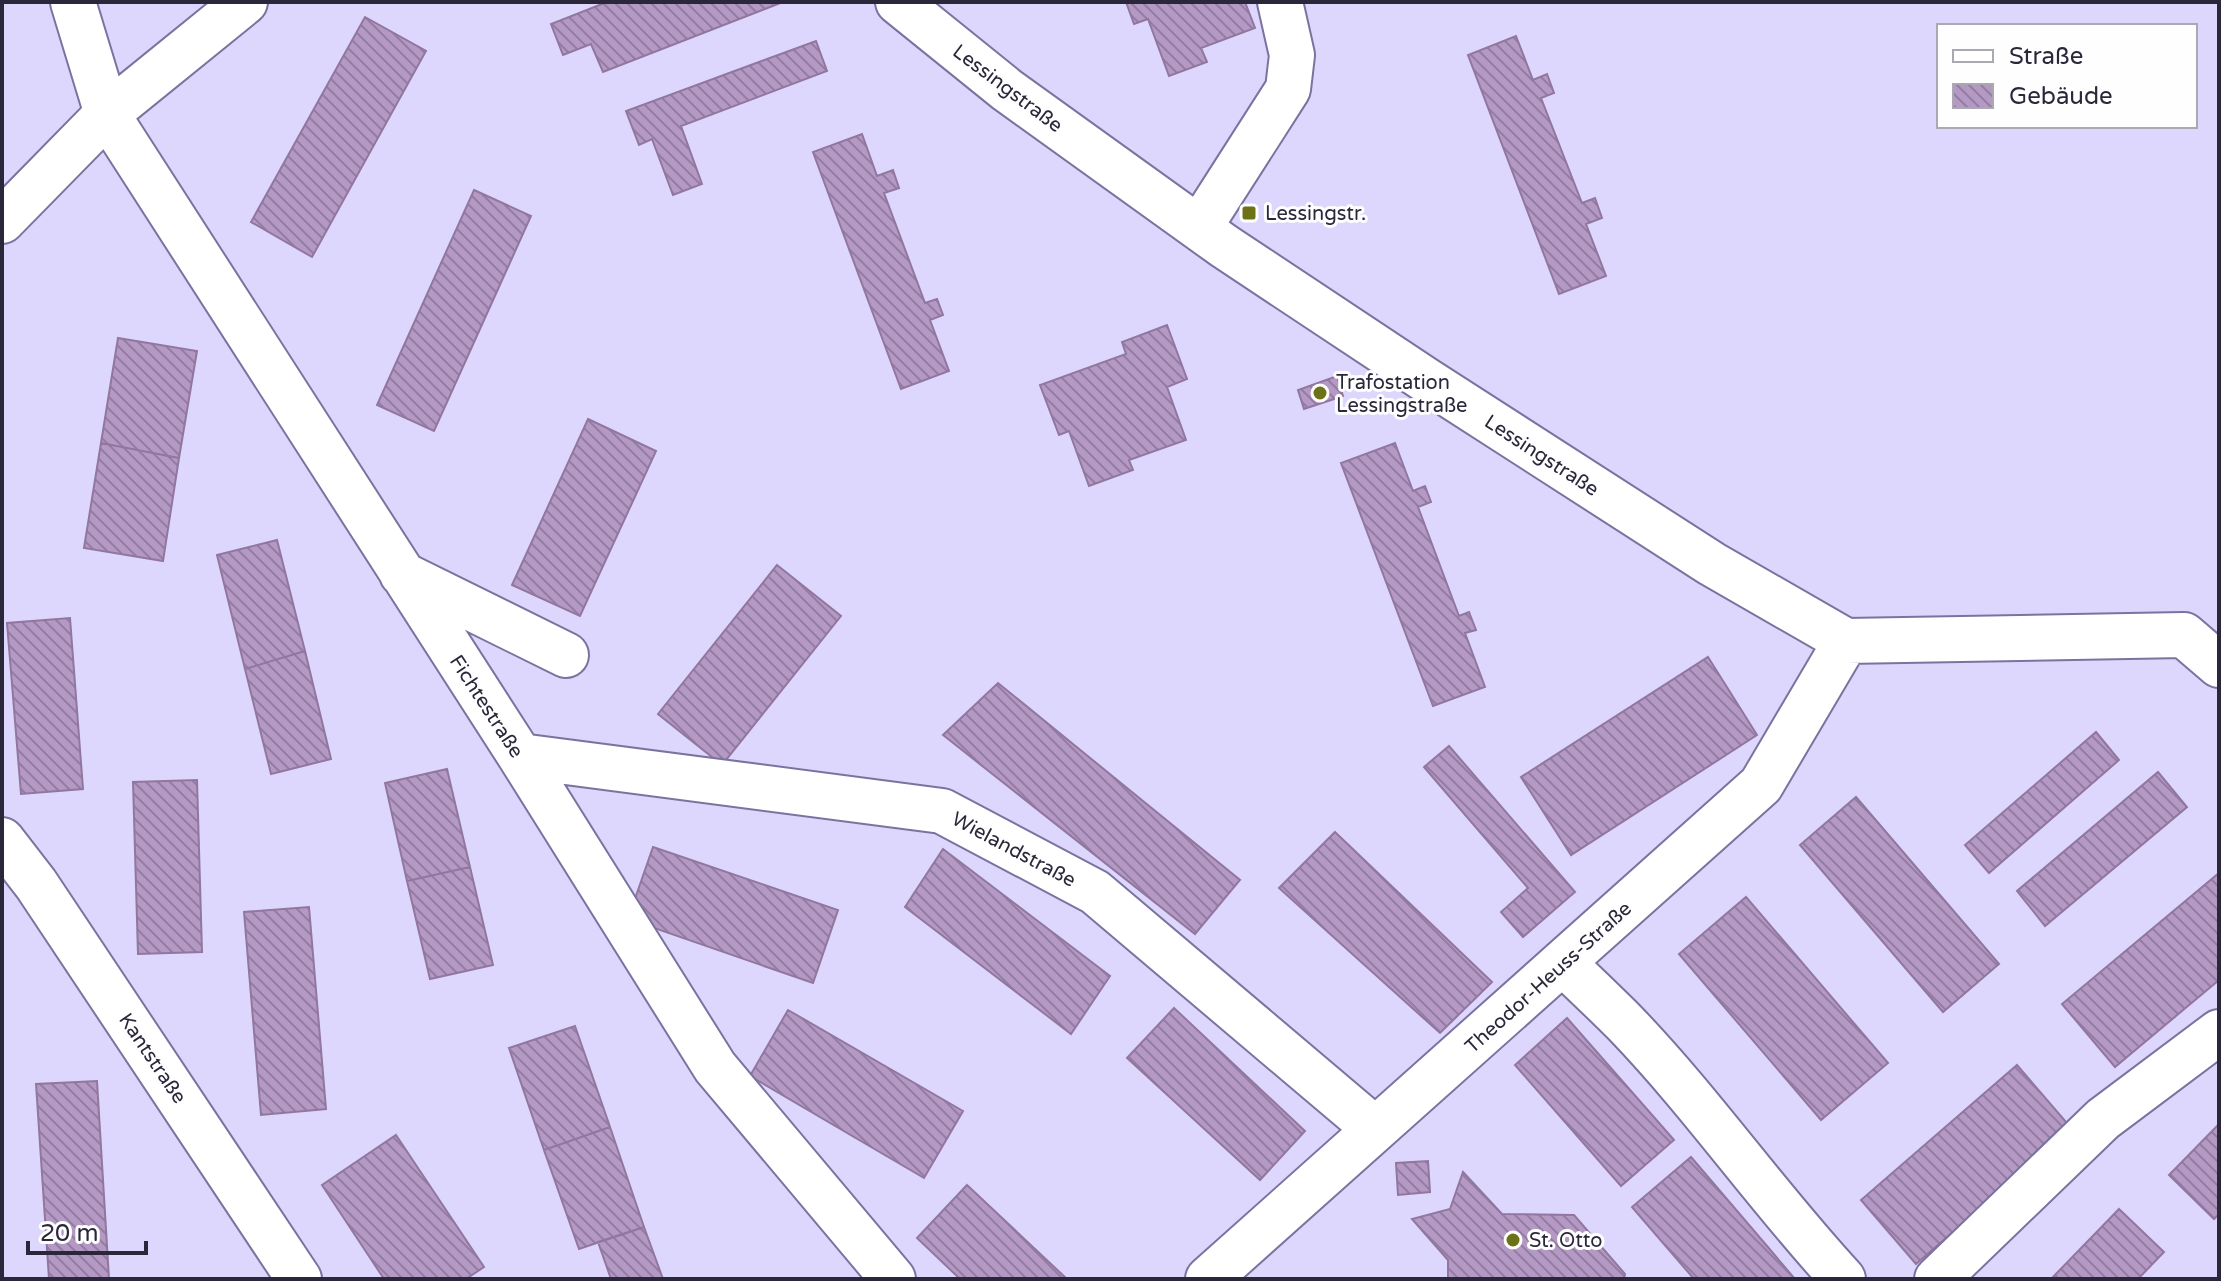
<svg xmlns="http://www.w3.org/2000/svg" width="2221" height="1281" viewBox="0 0 2221 1281" font-family="'Varela Round',sans-serif">
	<style>
		.building { fill: url(#building-back-hatch); stroke: #9177a0; stroke-width: 2 }
		.lines { fill: none; stroke-linecap: round; stroke-linejoin: round }
		.minor-casing { stroke: #7b739f; stroke-width: 48 }
		.minor { stroke: #fff; stroke-width: 44 }
		.poi-dot { fill: #6d7218; stroke: #fefefe; stroke-width: 3 }
		.labels { text-anchor: middle; stroke-width: 6; stroke-linejoin: round; paint-order: stroke }
		.street-label { font-size: 20px; fill: #2b273a; stroke: #fefefe }
		.poi-label { font-size: 20px; fill: #2b273a; stroke: #fefefe; text-anchor: start }
	</style>
	<defs>
		<pattern id="building-back-hatch" width="6" height="6" patternUnits="userSpaceOnUse" patternTransform="scale(2)"><rect width="6" height="6" fill="#b499c4"/><path d="M-1 5l2 2M0 0l6 6M5-1l2 2" fill="none" stroke="#937da0"/></pattern>
	</defs>
	<rect width="100%" height="100%" fill="#ddd7fe"/>
	<path class="building" d="M607,2H783L603,72L591,44L563,55L551,24Z
		M1126,2H1245L1255,28L1201,48L1207,62L1169,76L1148,19L1134,24Z
		M365,17L426,51L312,257L251,222Z
		M1516,36L1533,80L1547,74L1554,93L1541,98L1582,203L1595,198L1602,218L1586,224L1606,276L1559,294L1468,55Z
		M816,41L827,71L681,126L702,184L673,195L652,139L639,145L626,111Z
		M862,134L877,176L893,170L899,188L884,193L925,303L937,299L943,315L930,320L949,371L901,389L813,152Z
		M474,190L531,216L434,431L377,405Z
		M1167,325L1187,379L1167,387L1186,440L1129,460L1133,470L1089,486L1069,431L1059,435L1040,385L1126,354L1122,342Z
		M118,338L197,351L179,458L101,443Z
		M1337,376L1343,396L1304,409L1298,390Z
		M588,419L656,451L580,616L512,585Z
		M101,443L179,458L163,561L84,548Z
		M1395,443L1413,491L1425,486L1431,502L1418,507L1459,616L1469,612L1476,630L1465,633L1485,687L1433,706L1341,463Z
		M277,540L305,651L245,669L217,555Z
		M777,565L841,616L722,765L658,714Z
		M70,618L83,789L21,794L7,623Z
		M305,651L331,759L271,774L245,669Z
		M1708,657L1757,735L1571,855L1521,777Z
		M998,683L1240,880L1195,934L943,735Z
		M2096,732L2119,760L1989,873L1965,845Z
		M1449,746L1575,892L1523,937L1501,912L1528,888L1424,767Z
		M447,769L470,867L407,881L385,783Z
		M2158,772L2187,807L2045,926L2017,891Z
		M197,780L202,952L138,954L133,782Z
		M1856,797L1999,964L1943,1012L1800,845Z
		M1335,832L1492,982L1440,1033L1279,888Z
		M653,847L838,910L813,983L628,919Z
		M943,849L1110,976L1071,1034L905,907Z
		M470,867L493,965L430,979L407,881Z
		M2219,873V980L2115,1067L2062,1004Z
		M1746,897L1888,1063L1821,1120L1679,954Z
		M309,907L326,1109L261,1115L244,912Z
		M1174,1008L1305,1131L1260,1180L1127,1058Z
		M788,1010L963,1111L924,1178L750,1076Z
		M1567,1018L1674,1140L1621,1186L1515,1065Z
		M575,1026L610,1127L544,1150L509,1048Z
		M2017,1065L2072,1129L1916,1264L1861,1200Z
		M97,1081L109,1279H49L36,1084Z
		M2219,1124V1214L2214,1219L2169,1175Z
		M610,1127L644,1227L579,1249L544,1150Z
		M396,1135L484,1267L466,1279H384L322,1185Z
		M1691,1157L1767,1246L1795,1279H1694L1632,1207Z
		M1428,1161L1430,1192L1398,1195L1396,1163Z
		M1463,1172L1502,1214L1574,1215L1625,1274L1624,1279H1448V1260L1412,1219L1450,1209Z
		M967,1185L1067,1279H960L917,1238Z
		M2119,1209L2164,1252L2138,1279H2051Z
		M644,1227L663,1279H611L598,1242Z"/>
	<g class="lines">
		<defs>
			<path id="minor" d="M73,2L107,114L520,756L715,1067L893,1279
				M898,2L1007,90L1224,246L1426,380L1712,564L1846,641L2184,635L2219,665
				M2,221L107,114L245,2
				M1199,228L1288,89L1292,55L1280,2
				M402,574L566,655
				M520,756L942,811L1095,892L1375,1129
				M2,840L36,884L299,1279
				M1563,963C1584,983 1605,1003 1625,1023C1703,1104 1767,1197 1843,1279
				M1208,1279L1761,785L1846,641
				M1937,1279L2103,1119L2219,1032"/>
		</defs>
		<use href="#minor" class="minor-casing"/>
		<use href="#minor" class="minor"/>
	</g>
	<g class="poi-dot">
		<rect x="1241" y="205" width="16" height="16" rx="4"/>
		<circle cx="1320" cy="393" r="8"/>
		<circle cx="1513" cy="1240" r="8"/>
	</g>
	<g class="labels">
		<g class="street-label">
			<text transform="translate(1008 88) rotate(37)" y="7">Lessingstraße</text>
			<text transform="translate(1542 455) rotate(33)" y="7">Lessingstraße</text>
			<text transform="translate(487 706) rotate(57)" y="7">Fichtestraße</text>
			<text transform="translate(1014 849) rotate(28)" y="7">Wielandstraße</text>
			<text transform="translate(1548 977) rotate(-42)" y="7">Theodor-Heuss-Straße</text>
			<text transform="translate(153 1058) rotate(56)" y="7">Kantstraße</text>
		</g>
		<g class="poi-label">
			<text x="1265" y="220">Lessingstr.</text>
			<text x="1336" y="389">Trafostation<tspan x="1336" dy="23">Lessingstraße</tspan></text>
			<text x="1529" y="1247">St. Otto</text>
		</g>
	</g>
	<rect width="2221" height="1281" fill="none" stroke="#2b273a" stroke-width="8"/>
	<rect x="1937" y="24" width="260" height="104" fill="#fefefe" stroke="#aaa8b0" stroke-width="2"/>
	<rect x="1953" y="50" width="40" height="12" fill="#ffffff" stroke="#aaa8b0" stroke-width="2"/>
	<text x="2009" y="64" font-size="24" fill="#2b273a">Straße</text>
	<rect x="1953" y="84" width="40" height="24" fill="url(#building-back-hatch)" stroke="#aaa8b0" stroke-width="2"/>
	<text x="2009" y="104" font-size="24" fill="#2b273a">Gebäude</text>
	<path d="M28 1241v12h118v-12" fill="none" stroke="#2b273a" stroke-width="4"/>
	<text x="40" y="1241" font-size="24" fill="#2b273a" stroke="#fefefe" stroke-width="6" paint-order="stroke">20 m</text>
</svg>
